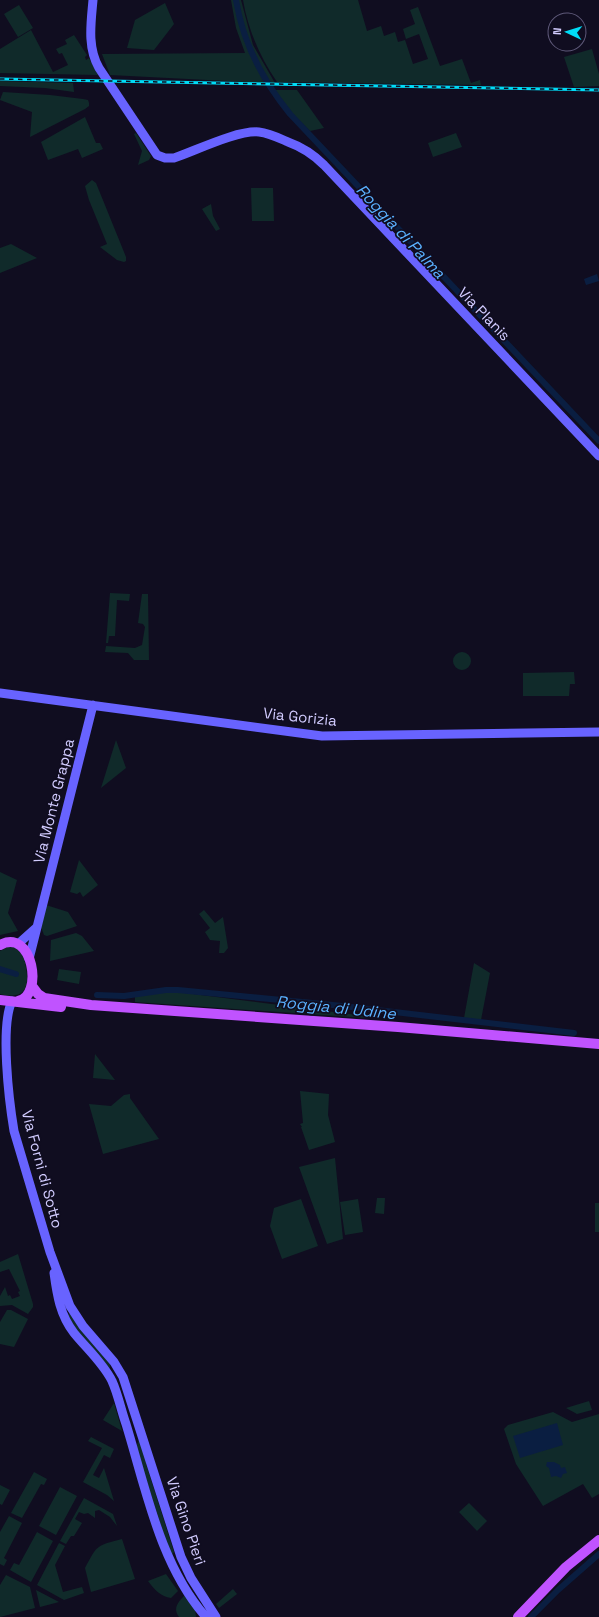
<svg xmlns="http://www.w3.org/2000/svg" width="599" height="1617" viewBox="0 0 599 1617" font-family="'Space Grotesk',sans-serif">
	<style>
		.green { fill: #102a2a }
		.water { fill: #0a1e41 }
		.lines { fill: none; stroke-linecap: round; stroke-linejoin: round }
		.stream { stroke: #0a1e41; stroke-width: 1.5 }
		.canal { stroke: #0a1e41; stroke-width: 6 }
		.secondary { stroke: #6863ff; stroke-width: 9 }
		.primary { stroke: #c053ff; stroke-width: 10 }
		.rail-casing { stroke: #00dcf7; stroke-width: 3 }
		.rail { stroke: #100d20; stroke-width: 1.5; stroke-dasharray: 4.5; stroke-linecap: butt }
		.labels { text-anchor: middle; stroke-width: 3.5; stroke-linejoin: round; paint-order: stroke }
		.street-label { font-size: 15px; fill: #d2ccff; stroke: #100d20 }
		.water-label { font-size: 16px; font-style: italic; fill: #5ab1ff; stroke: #100d20 }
	</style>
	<rect width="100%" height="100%" fill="#100d20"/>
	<path class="green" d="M231,0H235C240,34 250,53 266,83L110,75L102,54L245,53L236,28Z
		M238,0H241L253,45L275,83H271C254,58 242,30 238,0Z
		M243,0H358L367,31L381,26L384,36L395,32L398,42L405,40L413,64L428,59L419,34L406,39L403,29L415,24L410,10L418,7L440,66L462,59L471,83L480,80L481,85L277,82C260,57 248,30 243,0Z
		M165,3L174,24L154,50L127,48L135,20Z
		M19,5L33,28L18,37L4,14Z
		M31,30L53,72L68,65L62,53L59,54L56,49L67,44L65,40L74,35L87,55L85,57L86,60L89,58L98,75L0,73V49Z
		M592,49L599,74V86L574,87L564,57Z
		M0,81L73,83L74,92L45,88L0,86Z
		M275,90H297L324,128L310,131L292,113Z
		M3,92L50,95L83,99L88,100L89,103V106L85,109L30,137L32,112L0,100Z
		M85,117L96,143H100L103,149L82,158L78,149L48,160L41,142Z
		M136,133L151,156L149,160L138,165L142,151L134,134Z
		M456,133L462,147L433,157L428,143Z
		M92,180L96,183L126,257V261L124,262L117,260L100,247L107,244L89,200L85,186Z
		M251,188H273L274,221H252Z
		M211,204L213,216L220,229L216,231L202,209Z
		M11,244L37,258L0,273V248Z
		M110,593L130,594L129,601L117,600L115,636H109L108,643H106Z
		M142,594H148L149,660H134L128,653L105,652L106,646L135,648L142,645L145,627L143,624L138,623Z
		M453 661a9 9 0 1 1 18 0a9 9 0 1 1-18 0Z
		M574,672L575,684H570L569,696H523V673Z
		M116,740L126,768L101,788Z
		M79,860L98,885L83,897L80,892L77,894L70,892Z
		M0,872L17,880L8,913L18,931L0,935Z
		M46,905L68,912L77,926L47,936L44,935L41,927Z
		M204,910L215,923L223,917L228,948L224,953H219L220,941L210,940L205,932L210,928L199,914Z
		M76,933L82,936L94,951L50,961L51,940Z
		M8,947C11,947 14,947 17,949C23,953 25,960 26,968C30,989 23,1000 0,994V951Z
		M474,963L490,973L481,1020L464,1018Z
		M59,969L81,972L79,984L57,980Z
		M169,991L365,1016L366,1018L135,1002V996Z
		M95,1054L115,1080L93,1078Z
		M300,1091L329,1094L328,1115L335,1142L309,1150L301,1127H302L300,1124L303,1123Z
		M130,1094V1098L159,1139L103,1154L89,1104L111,1106L124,1095Z
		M335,1158L343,1239L327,1244L299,1167Z
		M377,1198H385L384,1214L375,1213Z
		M301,1199L318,1246L282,1259L270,1226L274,1208Z
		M358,1199L363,1232L345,1235L340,1202Z
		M595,1203H599V1232H595Z
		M18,1254L33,1304V1307L28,1314L12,1305L0,1306V1296L5,1287L8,1296L10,1295L12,1299L20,1296L18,1292L20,1291L9,1269L0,1272V1262Z
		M7,1310H11L28,1319L14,1347L0,1344V1322Z
		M69,1313L110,1364V1369L77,1330L68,1316Z
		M589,1401L592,1410L577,1414L566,1408Z
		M114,1403L122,1431L103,1420Z
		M553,1412L572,1422L599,1414V1494L592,1498L583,1484L543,1506L516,1464L504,1429L508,1425Z
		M140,1436L147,1460L146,1464L174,1552L172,1555L170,1553L136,1448Z
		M91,1437L114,1449L110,1458L104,1455L93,1475L99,1478L104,1468L114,1501L107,1495L83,1482L102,1448L88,1441Z
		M34,1472L47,1479L44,1485L41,1484L22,1518L11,1513Z
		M0,1485L10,1490L2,1505L0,1504Z
		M60,1487L77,1496L56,1535L39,1526Z
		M84,1498L113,1514L117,1526L110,1517L99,1510L95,1511V1518L88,1513L84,1514L79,1512L75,1519L82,1523L74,1536H71L66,1544L60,1541Z
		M469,1503L487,1521L477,1531L459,1512Z
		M9,1516L22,1523L4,1558L7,1560L4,1566L0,1564V1532Z
		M37,1532L53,1541L31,1582L10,1570L14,1563L19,1565Z
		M122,1539L135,1579L91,1592L85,1568C98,1544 96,1546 122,1539Z
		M59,1543L65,1546L55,1565L63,1592L82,1587L84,1593L64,1600L37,1585Z
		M166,1574L178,1591L171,1598C161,1597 154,1589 148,1581Z
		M6,1575L30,1587L35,1608L0,1617V1585Z
		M233,1589L237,1594L219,1608L216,1604Z
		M36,1590L59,1602L40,1607Z
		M186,1594L195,1608L196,1617H179C172,1608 179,1601 186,1594Z"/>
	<path class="water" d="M597,274L599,281L586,285L584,279Z
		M557,1423L563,1445L520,1458L513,1436Z
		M547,1462H554L560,1465L561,1468L565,1467L567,1473L563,1474L561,1478L556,1476L551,1477L549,1468L546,1466Z"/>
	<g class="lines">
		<path class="stream" d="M302,1003L307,1001L343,1006"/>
		<path class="canal" d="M236,0C243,43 263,81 290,114L599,441
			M0,969L16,974
			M97,995L124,996L166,990H178L343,1006L574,1033
			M531,1617L558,1590L599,1554"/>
		<path class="secondary" d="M93,0C91,23 87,47 99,68L157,155L165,158H174C195,151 237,130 259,132C269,133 279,138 288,142C302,147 313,154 324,165L599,456
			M0,693L322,736L599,732
			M18,944L37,927
			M29,959L93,705
			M12,1001C0,1026 9,1101 14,1131L50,1252L70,1306L83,1326L114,1362L123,1377L181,1557L191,1578L216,1617
			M54,1273C57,1295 60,1315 74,1333C87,1349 103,1363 112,1381C118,1394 121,1410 126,1424C146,1489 160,1565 206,1617"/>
		<path class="primary" d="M0,945C33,927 44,997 18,1001
			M32,986L38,994L44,998L91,1005L398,1027L599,1044
			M0,1000L61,1007
			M518,1617L566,1567L599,1540"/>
		<defs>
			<path id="rail" d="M0,79L599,90"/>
		</defs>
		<use href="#rail" class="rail-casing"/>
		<use href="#rail" class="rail"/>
	</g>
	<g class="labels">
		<g class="street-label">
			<text transform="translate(484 314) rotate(46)" y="5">Via Planis</text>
			<text transform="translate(300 717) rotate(6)" y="5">Via Gorizia</text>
			<text transform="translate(54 801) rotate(-76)" y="5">Via Monte Grappa</text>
			<text transform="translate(42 1169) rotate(75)" y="5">Via Forni di Sotto</text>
			<text transform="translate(186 1521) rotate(71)" y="5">Via Gino Pieri</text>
		</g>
		<g class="water-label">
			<text transform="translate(401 231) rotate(47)" y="6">Roggia di Palma</text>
			<text transform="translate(336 1007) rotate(6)" y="6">Roggia di Udine</text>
		</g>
	</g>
	<g transform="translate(567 32) rotate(274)"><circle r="19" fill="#100d20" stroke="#5e5979"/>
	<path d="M0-3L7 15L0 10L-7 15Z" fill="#00dcf7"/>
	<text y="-6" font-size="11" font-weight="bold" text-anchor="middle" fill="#d2ccff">N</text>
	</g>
</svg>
